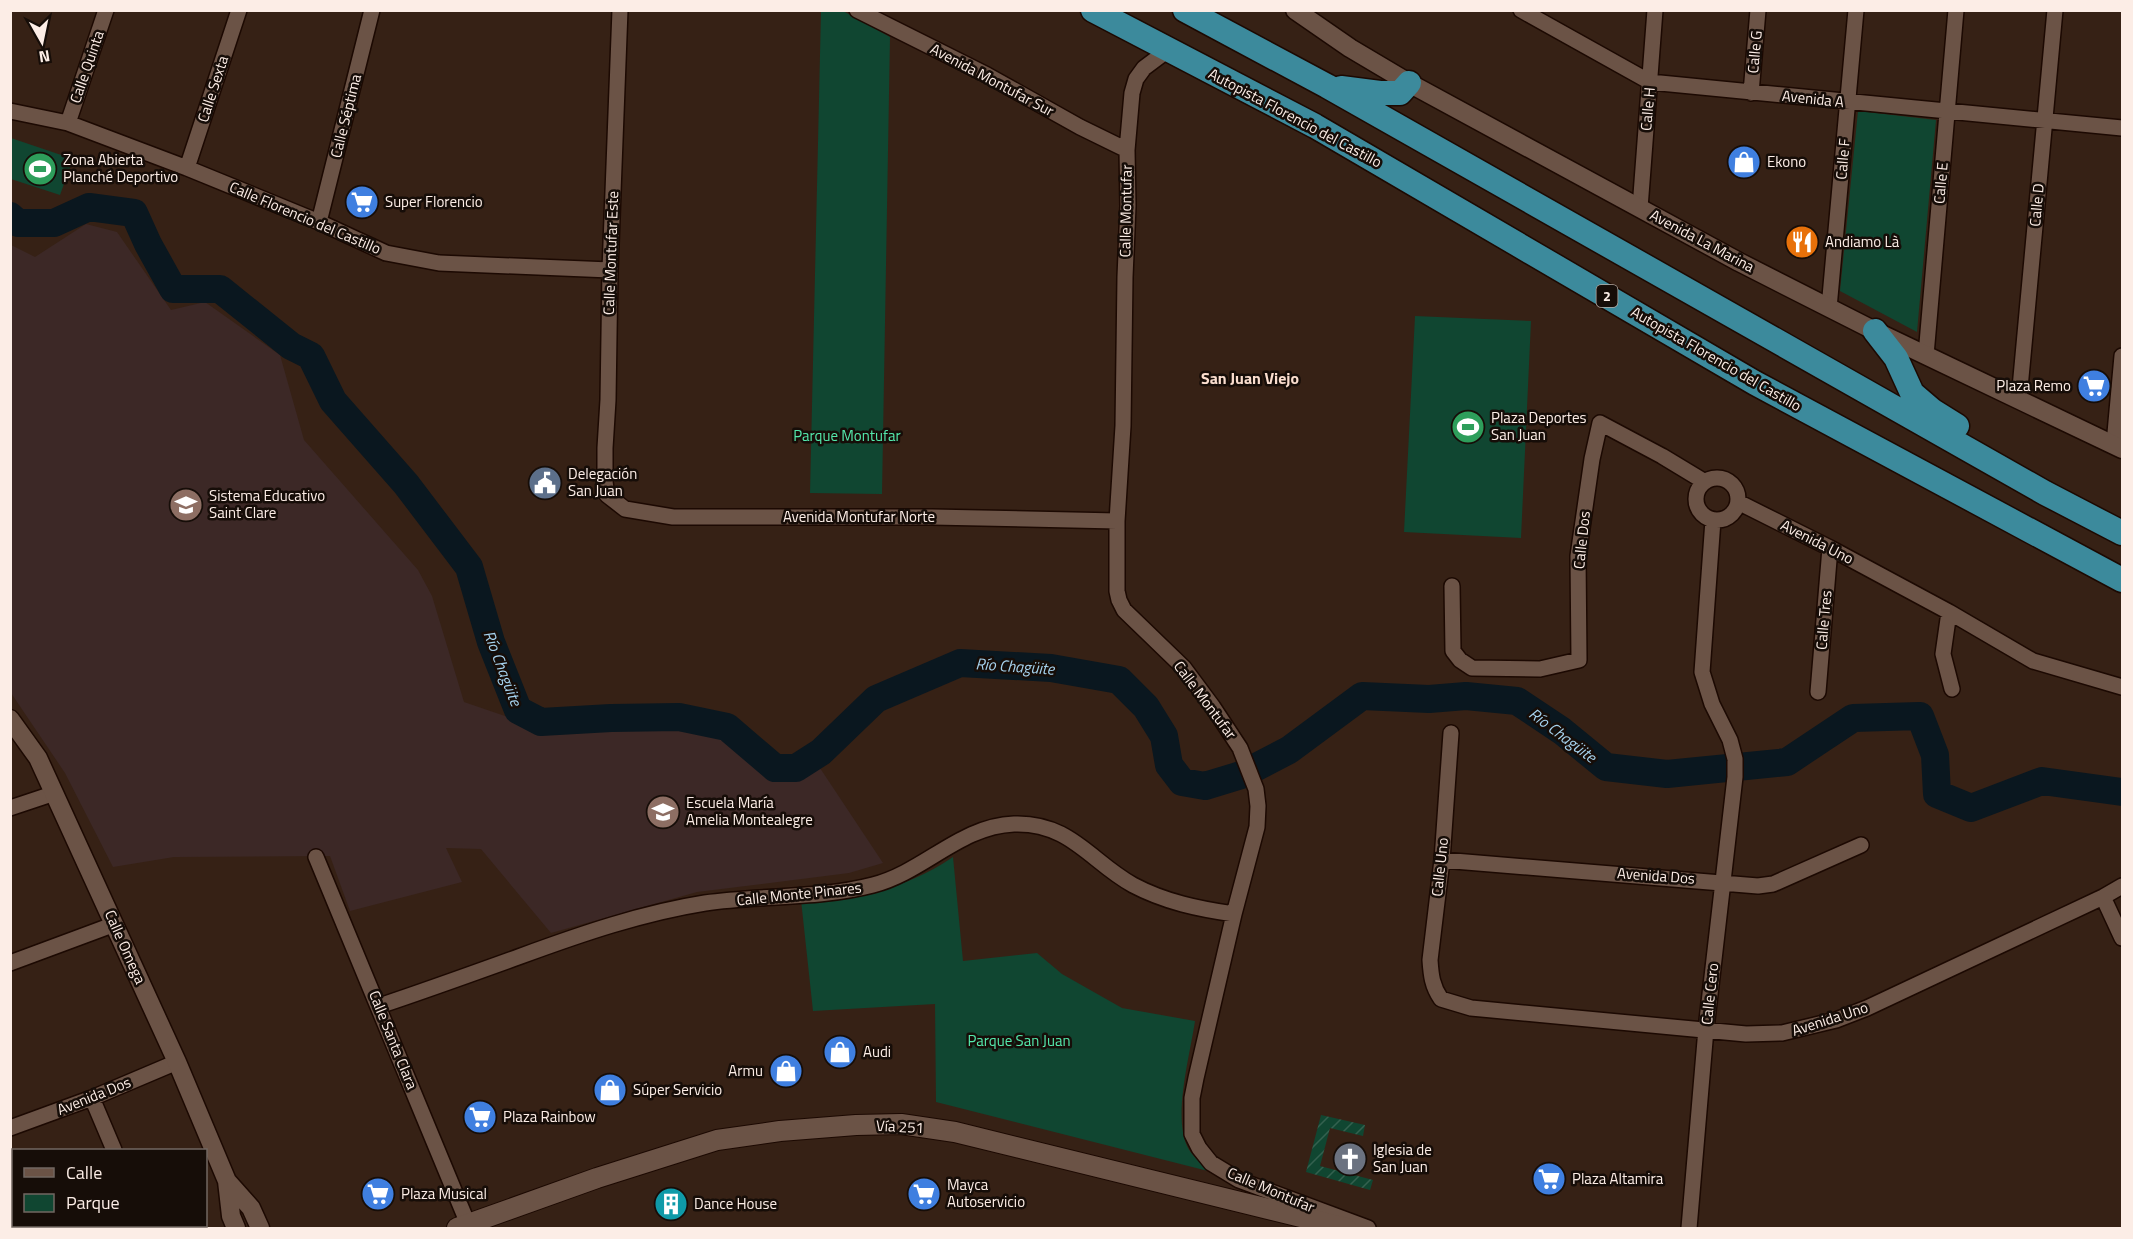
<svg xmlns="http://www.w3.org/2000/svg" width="2133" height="1239" viewBox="0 0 2133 1239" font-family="'Titillium Web',sans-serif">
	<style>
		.education { fill: #3c2826 }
		.park { fill: #104631 }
		.garden { fill: url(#garden-furrows) }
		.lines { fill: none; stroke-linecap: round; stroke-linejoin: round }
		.river { stroke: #0a171f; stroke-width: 28 }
		.minor-casing { stroke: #1c0902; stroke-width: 18 }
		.tertiary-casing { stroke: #1c0902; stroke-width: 21 }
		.secondary-casing { stroke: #1c0902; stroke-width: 22 }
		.trunk-casing { stroke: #1c0902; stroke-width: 27 }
		.minor { stroke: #6b5346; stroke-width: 15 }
		.tertiary { stroke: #6b5346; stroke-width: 18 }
		.secondary { stroke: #6b5346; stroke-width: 20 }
		.trunk { stroke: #3c8a9c; stroke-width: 24 }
		.labels { text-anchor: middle; stroke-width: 5; stroke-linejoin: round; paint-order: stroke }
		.shield { fill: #160d08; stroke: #b7aaa3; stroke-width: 1.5 }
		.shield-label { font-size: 14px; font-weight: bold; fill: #fcede6 }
		.street-label { font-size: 15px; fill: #fcede6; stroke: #160d08 }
		.poi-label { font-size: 15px; fill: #fcede6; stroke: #160d08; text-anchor: start }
		.park-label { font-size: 15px; fill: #54e9ac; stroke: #160d08 }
		.neighbourhood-label { font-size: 16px; font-weight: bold; fill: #faddce; stroke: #160d08 }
		.water-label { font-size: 16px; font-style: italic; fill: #a6d3ef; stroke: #160d08 }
	</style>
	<defs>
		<pattern id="garden-furrows" width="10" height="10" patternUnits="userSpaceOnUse" patternTransform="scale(1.5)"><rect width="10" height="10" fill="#104631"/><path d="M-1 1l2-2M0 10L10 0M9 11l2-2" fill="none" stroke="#34614f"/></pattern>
	</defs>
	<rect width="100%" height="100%" fill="#362115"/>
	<path class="education" d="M86,224L117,232L171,310L205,302L280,355L304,440L418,570L432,596L464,702L557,734L665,728L722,736L774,774L798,775L818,765L883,863L849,873L697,892L551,933L481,849L446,848L462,882L350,911L330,856L174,857L113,867L65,773L11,693V245L35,257Z"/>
	<path class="park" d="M821,11H843L890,37L882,494L810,493Z
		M1858,111L1936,120L1917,332L1840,291Z
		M11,138L73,159L60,195L11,179Z
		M1415,316L1531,321L1521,538L1404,532Z
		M953,857L963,961L1037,953L1062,974L1122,1008L1195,1021C1190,1055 1173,1115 1187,1146C1191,1155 1201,1163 1208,1171L936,1102L935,1004L813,1011L801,900C861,895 901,892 953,857Z"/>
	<path class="garden" d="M1321,1115L1365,1125L1363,1136L1330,1128L1320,1166L1373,1180L1370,1190L1306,1172Z"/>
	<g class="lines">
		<path class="river" d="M10,216L18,223H54L89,207L134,213L148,244L173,289H220L291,346L311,356L333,401L406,484L469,567L491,642L518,710L541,722L611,718L679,717L727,727L775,768H796L821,752L876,699L960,663L1051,668L1119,680L1146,707L1164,736L1169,765L1182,782L1205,786L1241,775L1289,750L1362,696L1429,699L1466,696L1517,701L1562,731L1606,767L1667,774L1787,762L1853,718L1920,716L1935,755L1937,794L1971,808L2042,781L2122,792"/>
		<defs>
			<path id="minor" d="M620,10L610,270L608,400L605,448V482L607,495L625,509L673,517H932L1117,521
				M857,10L987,75L1080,127L1127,150
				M1521,10L1650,82L2122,128
				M1168,50L1144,68L1136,79L1132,93L1127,150L1128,206L1125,277L1123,426L1117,521V591L1119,600L1124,610L1184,668L1213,707L1240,748L1256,789L1258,806L1257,827L1234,914L1196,1078L1192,1098V1134L1199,1148L1211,1163L1239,1180L1368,1228
				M1751,93L1758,10
				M10,111L68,123L187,168L319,222L386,253L439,263L610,270
				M68,123L106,10
				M187,168L239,10
				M1640,208L1655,10
				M319,222L372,10
				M1829,308L1856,10
				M1926,355L1956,10
				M2019,399L2055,10
				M2114,444L2122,356
				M1696 499a21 21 0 1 1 42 0a21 21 0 1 1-42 0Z
				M1738,502L1830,548L1949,612L2033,661L2122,687
				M1452,586L1453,651L1460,660L1472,668L1540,669L1579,660L1578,556L1592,459L1600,423L1662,456L1705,482
				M1949,612L1943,654L1952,689
				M1818,692L1830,548
				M1451,733L1442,860L1430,960C1431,975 1432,986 1441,999L1471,1008L1746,1034L1782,1033L1836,1020L1867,1008L2103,897L2122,886
				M10,808L55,793
				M316,857L468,1224
				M1442,860L1758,886L1773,884L1861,845
				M2103,897L2122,938
				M10,963L115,924
				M379,1006C427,990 474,973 521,956C581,934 642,913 705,903C761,895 819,899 873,885C924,872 960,826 1014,824C1070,822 1091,862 1133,885C1165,902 1199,909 1234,914
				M92,1098L114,1150
				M10,1128L92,1098L177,1062
				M133,1228L134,1226
				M1689,1228L1706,1029L1735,777V759L1730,740L1712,704L1702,672L1713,520"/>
			<path id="tertiary" d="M1295,10L1350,48L1409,83L1739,262L1875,331L2122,449
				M10,719L38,758L177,1062L227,1181L231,1216L236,1228
				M227,1181L251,1208L260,1228"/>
			<path id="secondary" d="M457,1228L597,1178L717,1140L780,1131L856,1125L901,1124L955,1132L1346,1228"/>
			<path id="trunk" d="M1093,10L1315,126L1755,383L2122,580
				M1185,10L1327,86L2045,493L2122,533
				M1341,88L1380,93H1400L1409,83
				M1875,331L1896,358L1912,393L1933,411L1957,426"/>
		</defs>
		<use href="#minor" class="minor-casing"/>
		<use href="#tertiary" class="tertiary-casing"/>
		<use href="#secondary" class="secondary-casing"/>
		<use href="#trunk" class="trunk-casing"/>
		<use href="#minor" class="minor"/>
		<use href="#tertiary" class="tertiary"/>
		<use href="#secondary" class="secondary"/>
		<use href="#trunk" class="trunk"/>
	</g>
	<defs>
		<symbol id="shop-disc" viewBox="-11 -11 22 22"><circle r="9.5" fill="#3f7fe0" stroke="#160d08"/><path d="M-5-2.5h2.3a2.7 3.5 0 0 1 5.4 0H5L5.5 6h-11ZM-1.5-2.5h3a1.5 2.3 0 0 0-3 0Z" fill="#fff"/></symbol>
		<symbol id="stadium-disc" viewBox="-11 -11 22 22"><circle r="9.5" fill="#2e9e5b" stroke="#160d08"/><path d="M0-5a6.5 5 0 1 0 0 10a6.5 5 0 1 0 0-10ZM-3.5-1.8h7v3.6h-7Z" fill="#fff"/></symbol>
		<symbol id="supermarket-disc" viewBox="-11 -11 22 22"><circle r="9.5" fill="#3f7fe0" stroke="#160d08"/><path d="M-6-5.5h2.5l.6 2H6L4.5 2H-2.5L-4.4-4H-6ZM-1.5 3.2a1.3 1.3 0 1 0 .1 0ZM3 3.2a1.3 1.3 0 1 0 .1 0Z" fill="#fff"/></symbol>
		<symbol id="restaurant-disc" viewBox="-11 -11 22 22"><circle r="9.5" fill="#e8710a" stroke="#160d08"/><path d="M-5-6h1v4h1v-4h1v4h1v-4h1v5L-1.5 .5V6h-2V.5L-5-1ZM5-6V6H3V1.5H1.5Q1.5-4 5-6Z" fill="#fff"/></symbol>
		<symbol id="civic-disc" viewBox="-11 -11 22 22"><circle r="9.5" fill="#5c6f8a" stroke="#160d08"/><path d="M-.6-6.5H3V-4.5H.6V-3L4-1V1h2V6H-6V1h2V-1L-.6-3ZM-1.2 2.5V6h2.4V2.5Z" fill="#fff"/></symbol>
		<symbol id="school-disc" viewBox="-11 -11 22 22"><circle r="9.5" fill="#8d6e63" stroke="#160d08"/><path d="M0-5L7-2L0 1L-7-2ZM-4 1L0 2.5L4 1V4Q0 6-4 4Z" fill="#fff"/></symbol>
		<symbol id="church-disc" viewBox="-11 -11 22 22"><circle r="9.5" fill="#6b7280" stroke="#160d08"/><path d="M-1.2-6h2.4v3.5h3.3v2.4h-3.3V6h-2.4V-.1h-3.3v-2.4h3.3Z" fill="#fff"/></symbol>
		<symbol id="building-disc" viewBox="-11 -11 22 22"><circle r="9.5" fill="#0f9aa8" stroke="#160d08"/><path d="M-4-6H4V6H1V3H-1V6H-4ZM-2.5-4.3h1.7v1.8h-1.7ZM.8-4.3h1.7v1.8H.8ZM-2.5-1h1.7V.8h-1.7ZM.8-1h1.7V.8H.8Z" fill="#fff"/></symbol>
	</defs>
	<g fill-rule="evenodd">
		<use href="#shop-disc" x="1725" y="143" width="38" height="38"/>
		<use href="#stadium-disc" x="21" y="150" width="38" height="38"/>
		<use href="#supermarket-disc" x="343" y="183" width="38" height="38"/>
		<use href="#restaurant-disc" x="1783" y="223" width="38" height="38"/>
		<use href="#supermarket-disc" x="2075" y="367" width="38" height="38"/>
		<use href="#stadium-disc" x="1449" y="408" width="38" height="38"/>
		<use href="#civic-disc" x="526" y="464" width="38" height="38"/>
		<use href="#school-disc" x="167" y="486" width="38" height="38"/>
		<use href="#school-disc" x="644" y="793" width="38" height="38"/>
		<use href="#shop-disc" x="821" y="1033" width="38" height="38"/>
		<use href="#shop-disc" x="767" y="1052" width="38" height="38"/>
		<use href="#shop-disc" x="591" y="1071" width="38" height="38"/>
		<use href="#supermarket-disc" x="461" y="1098" width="38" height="38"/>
		<use href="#church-disc" x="1331" y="1140" width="38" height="38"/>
		<use href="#supermarket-disc" x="1530" y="1160" width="38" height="38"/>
		<use href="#supermarket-disc" x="359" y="1175" width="38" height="38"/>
		<use href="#supermarket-disc" x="905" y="1175" width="38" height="38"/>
		<use href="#building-disc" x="652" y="1185" width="38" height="38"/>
	</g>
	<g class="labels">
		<rect class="shield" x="1596.5" y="285" width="21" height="22" rx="4.5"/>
		<g class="shield-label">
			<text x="1607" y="301">2</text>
		</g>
		<g class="street-label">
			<text transform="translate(1755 52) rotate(-85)" y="5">Calle G</text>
			<text transform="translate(87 67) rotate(-71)" y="5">Calle Quinta</text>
			<text transform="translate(992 80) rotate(28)" y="5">Avenida Montufar Sur</text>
			<text transform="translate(213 89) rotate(-72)" y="5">Calle Sexta</text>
			<text transform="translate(1813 99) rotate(6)" y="5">Avenida A</text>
			<text transform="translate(1648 109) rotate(-85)" y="5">Calle H</text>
			<text transform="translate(346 116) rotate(-76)" y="5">Calle Séptima</text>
			<text transform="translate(1295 118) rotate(28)" y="5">Autopista Florencio del Castillo</text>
			<text transform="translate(1843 159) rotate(-85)" y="5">Calle F</text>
			<text transform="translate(1941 183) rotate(-85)" y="5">Calle E</text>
			<text transform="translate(2037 205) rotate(-85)" y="5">Calle D</text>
			<text transform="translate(1126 211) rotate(-89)" y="5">Calle Montufar</text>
			<text transform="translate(305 218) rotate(23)" y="5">Calle Florencio del Castillo</text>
			<text transform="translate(1702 241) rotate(28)" y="5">Avenida La Marina</text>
			<text transform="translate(611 253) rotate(-88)" y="5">Calle Montufar Este</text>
			<text transform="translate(1716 359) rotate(30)" y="5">Autopista Florencio del Castillo</text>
			<text x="859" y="522">Avenida Montufar Norte</text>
			<text transform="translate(1582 540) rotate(-84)" y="5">Calle Dos</text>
			<text transform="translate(1817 542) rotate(27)" y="5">Avenida Uno</text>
			<text transform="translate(1824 620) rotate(-85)" y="5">Calle Tres</text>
			<text transform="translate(1205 700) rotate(53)" y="5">Calle Montufar</text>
			<text transform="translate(1440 867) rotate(-84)" y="5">Calle Uno</text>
			<text transform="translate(1656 876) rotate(4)" y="5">Avenida Dos</text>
			<text transform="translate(799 894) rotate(-6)" y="5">Calle Monte Pinares</text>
			<text transform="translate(125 947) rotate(66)" y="5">Calle Omega</text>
			<text transform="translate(1710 994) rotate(-84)" y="5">Calle Cero</text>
			<text transform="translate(1830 1019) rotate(-18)" y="5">Avenida Uno</text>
			<text transform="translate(393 1040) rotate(68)" y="5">Calle Santa Clara</text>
			<text transform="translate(94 1096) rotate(-22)" y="5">Avenida Dos</text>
			<text transform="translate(900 1127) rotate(3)" y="5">Vía 251</text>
			<text transform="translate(1271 1190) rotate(23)" y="5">Calle Montufar</text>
		</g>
		<g class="poi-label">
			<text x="63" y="165">Zona Abierta<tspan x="63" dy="17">Planché Deportivo</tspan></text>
			<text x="1767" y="167">Ekono</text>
			<text x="385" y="207">Super Florencio</text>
			<text x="1825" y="247">Andiamo Là</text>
			<text x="2071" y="391" text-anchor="end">Plaza Remo</text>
			<text x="1491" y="423">Plaza Deportes<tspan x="1491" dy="17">San Juan</tspan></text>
			<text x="568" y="479">Delegación<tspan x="568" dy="17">San Juan</tspan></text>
			<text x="209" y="501">Sistema Educativo<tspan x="209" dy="17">Saint Clare</tspan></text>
			<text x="686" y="808">Escuela María<tspan x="686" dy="17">Amelia Montealegre</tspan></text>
			<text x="863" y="1057">Audi</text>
			<text x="763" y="1076" text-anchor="end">Armu</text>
			<text x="633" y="1095">Súper Servicio</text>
			<text x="503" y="1122">Plaza Rainbow</text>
			<text x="1373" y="1155">Iglesia de<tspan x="1373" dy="17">San Juan</tspan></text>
			<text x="1572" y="1184">Plaza Altamira</text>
			<text x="947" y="1190">Mayca<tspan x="947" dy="17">Autoservicio</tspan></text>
			<text x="401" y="1199">Plaza Musical</text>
			<text x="694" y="1209">Dance House</text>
		</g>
		<g class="park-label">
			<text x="847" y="441">Parque Montufar</text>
			<text x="1019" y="1046">Parque San Juan</text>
		</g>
		<g class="neighbourhood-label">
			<text x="1250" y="384">San Juan Viejo</text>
		</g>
		<g class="water-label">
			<text transform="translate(1015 666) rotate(4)" y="6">Río Chagüite</text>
			<text transform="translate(503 668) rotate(69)" y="6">Río Chagüite</text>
			<text transform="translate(1563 735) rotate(37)" y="6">Río Chagüite</text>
		</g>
	</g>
	<rect width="2133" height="1239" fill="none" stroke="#fcede6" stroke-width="24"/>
	<rect x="12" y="1149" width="195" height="78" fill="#160d08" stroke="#726761" stroke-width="1.5"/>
	<rect x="24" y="1168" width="30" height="9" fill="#6b5346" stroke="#726761" stroke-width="1.5"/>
	<text x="66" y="1179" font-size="18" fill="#fcede6">Calle</text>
	<rect x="24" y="1194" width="30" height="18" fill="#104631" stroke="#726761" stroke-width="1.5"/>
	<text x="66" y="1209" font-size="18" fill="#fcede6">Parque</text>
	<g transform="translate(42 42) rotate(171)" stroke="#160d08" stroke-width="4.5" paint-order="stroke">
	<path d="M0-4.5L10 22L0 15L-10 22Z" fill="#fcede6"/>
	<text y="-9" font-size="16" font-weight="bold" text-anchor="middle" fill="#fcede6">N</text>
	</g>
</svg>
